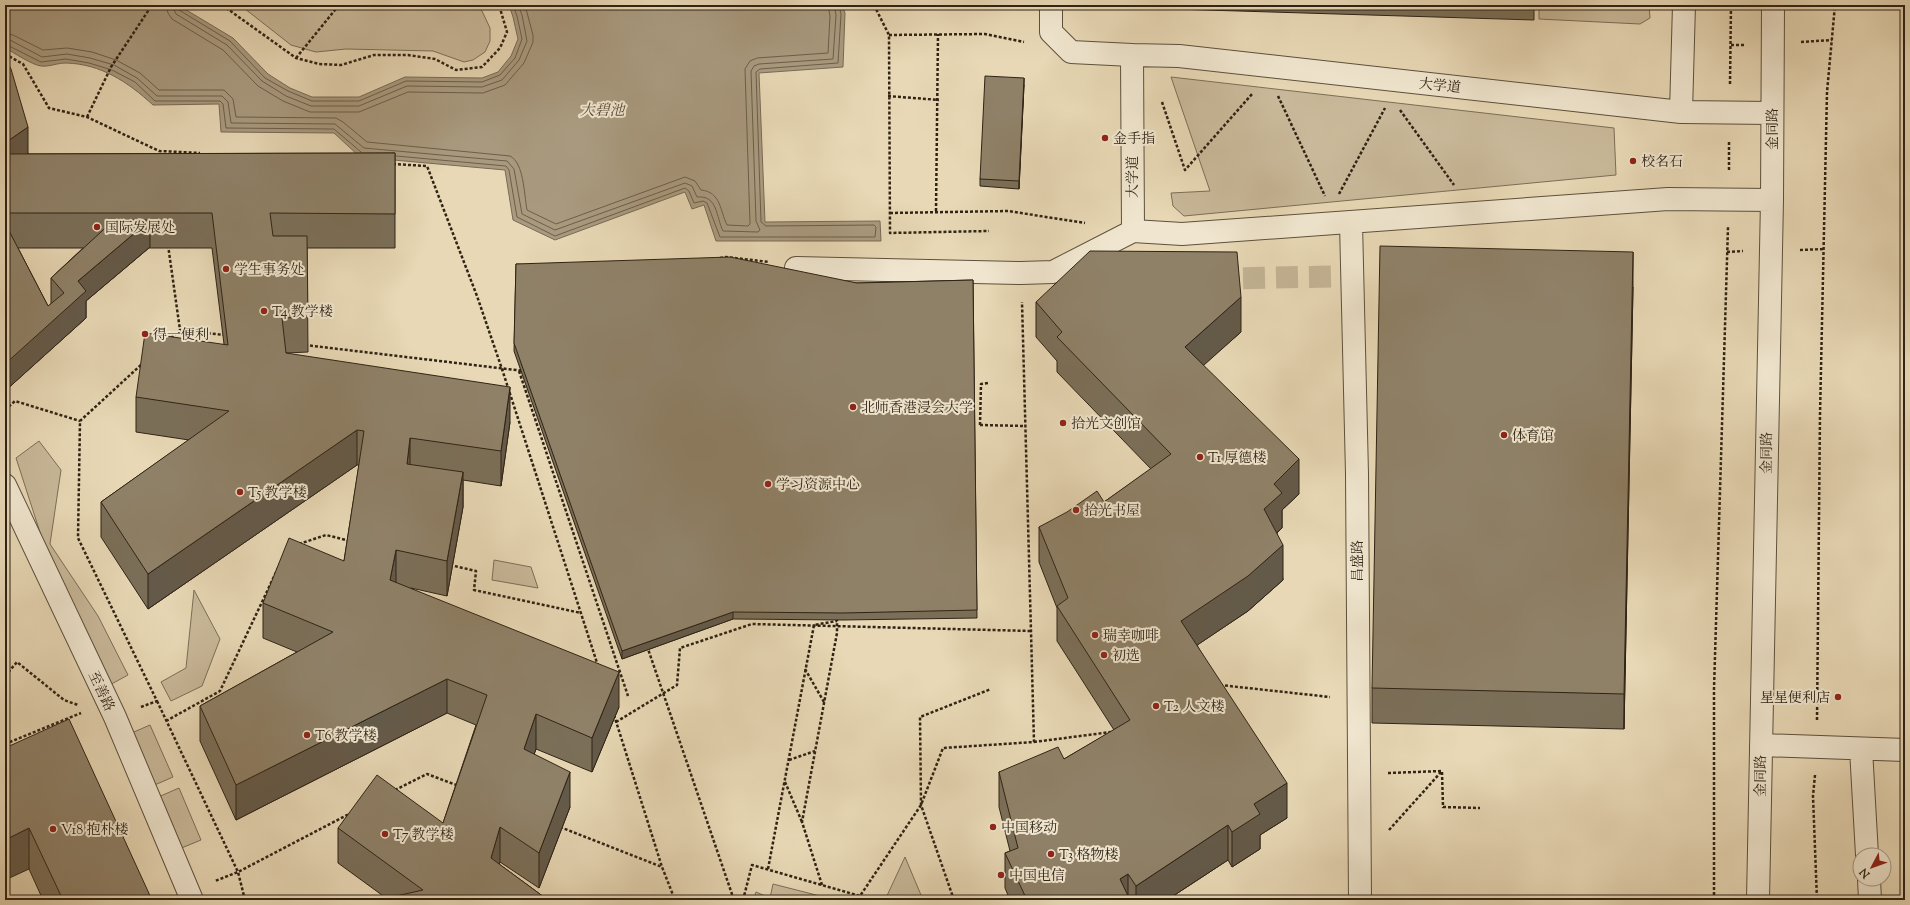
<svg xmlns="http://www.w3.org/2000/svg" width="1910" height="905" viewBox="0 0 1910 905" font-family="'Sorts Mill Goudy','Noto Serif SC',serif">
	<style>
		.green { fill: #c9b99a; stroke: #7c6e58 }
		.water { fill: #a99a7f; stroke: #786a55 }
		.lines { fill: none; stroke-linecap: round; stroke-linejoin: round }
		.shore { stroke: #6c5e4a; stroke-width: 1 }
		.minor-tunnel { stroke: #c3b495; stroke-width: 22; stroke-dasharray: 22 11; stroke-linecap: butt }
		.minor-casing { stroke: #5d503d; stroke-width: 24 }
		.path { stroke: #2f2315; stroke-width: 2.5; stroke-dasharray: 3 2; stroke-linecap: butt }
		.minor { stroke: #f0e6cf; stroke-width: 22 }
		.path-bridge { stroke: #2f2315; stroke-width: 2.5; stroke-dasharray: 3 2; stroke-linecap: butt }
		.wall { fill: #7b6f59; stroke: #2f2315; fill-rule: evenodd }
		.shaded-wall { fill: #645a49; stroke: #2f2315 }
		.building { fill: #8f8168; stroke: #2f2315 }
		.poi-dot { fill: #8f2418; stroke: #f0e6cf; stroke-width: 1.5 }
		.labels { text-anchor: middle; stroke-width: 4; stroke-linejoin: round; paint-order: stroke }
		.street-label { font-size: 14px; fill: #2f2315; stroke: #f0e6cf }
		.poi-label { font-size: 14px; fill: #2f2315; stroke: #f0e6cf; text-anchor: start }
		.water-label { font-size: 15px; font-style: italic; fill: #5a4d3a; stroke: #f0e6cf }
	</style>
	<rect width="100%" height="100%" fill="#e8d8b5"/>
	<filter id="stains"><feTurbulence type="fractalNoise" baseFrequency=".005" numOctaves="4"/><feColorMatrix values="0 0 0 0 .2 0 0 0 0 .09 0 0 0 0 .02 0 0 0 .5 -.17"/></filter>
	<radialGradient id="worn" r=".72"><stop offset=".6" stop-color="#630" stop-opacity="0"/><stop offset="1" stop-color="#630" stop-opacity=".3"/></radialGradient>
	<path class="green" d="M240,5H477L482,11L490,28V41L485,52L473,60L464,62L433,51L346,49L316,52L291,45Z
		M1539,5H1649L1650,18L1640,24L1539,19Z
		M1171,77L1614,128L1616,175L1184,216L1173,206L1171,193L1210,191Z
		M39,441L61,470L50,544L98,616L128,675L106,687L49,560L16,458Z
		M494,560L531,567L538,588L492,580Z
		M194,590L220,639L202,686L171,701L161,682L186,668Z
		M150,725L173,777L150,787L127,735Z
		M179,788L201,840L179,849L156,798Z
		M905,857L921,895L920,900H885Z
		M773,884L820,896L822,900H753L756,892L770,898Z"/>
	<path class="water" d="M5,5H178L233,38L268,74L290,88L312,97H359L405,77L482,78L498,72L511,56L518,39L513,17L509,5H842L845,13L843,67L759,73L765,222L880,221L881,241H716L704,205L692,209L685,192L555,240L513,220L505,170L360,157L334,133L221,132L219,104L153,105C128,82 101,64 66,63C57,63 49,67 41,66C32,65 13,52 5,48Z"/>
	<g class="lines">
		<path class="shore" d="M166,5L168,13L172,19L223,50L258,86L283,101L310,112H359L408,92L483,93L505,85L524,63L533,42V35L525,5
			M172,5L176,14L227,45L262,81L286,96L311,106H359L407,86L482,87L502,80L519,60L527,41L522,15L518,5
			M177,5L179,10L230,41L265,78L288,91L312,101H359L406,81L482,82L500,75L515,58L522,39L517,16L513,5
			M5,33L13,35L43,50L67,48L92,52L116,60L140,73L159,90H224L233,99L236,117L336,118L343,122L367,142L510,156C524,163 524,194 527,210L556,224L685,177L695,181L701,190C721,192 720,211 727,225L748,226L750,224L745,69L750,61L757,58L828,53L830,16L828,5
			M5,39L10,40L42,57L67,54L90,58L114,65L137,78L157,96H222L228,102L231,123L335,124L364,148L507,161L514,169L522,214L555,230L685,183L692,186L697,197C718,195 716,217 723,231L758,232L760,230L756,221L751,71L754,66L759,64L833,59L836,15L834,5
			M5,44L41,62L66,59L89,63L112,70L135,82L155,101H220L223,104L226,128L334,129L361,152
			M396,156L506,166L509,170L517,217L555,236L685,188L689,191L694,203L703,201L707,203L720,237H875L876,227L874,225L766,226L761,222L756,72L760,69L838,63L841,14L839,5"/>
		<path class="minor-tunnel" d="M1210,279L1350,276"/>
		<defs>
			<path id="minor" d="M1051,5V32L1071,52L1132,55
				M1681,112L1684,5
				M1772,200L1668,199L1182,234L1133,231L1132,55L1179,56L1681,112L1772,113
				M1351,223L1357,474L1360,900
				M796,268L1021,273L1053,272L1133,231
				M5,485L115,717L192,900
				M1761,745L1905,750
				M1861,749L1867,855
				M1869,879L1870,900
				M1758,900L1772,200L1773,5"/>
		</defs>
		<use href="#minor" class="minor-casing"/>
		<path class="path" d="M222,5L296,58L319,64L341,65L374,55H408L435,59L456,70L482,67L500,48L507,32L499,5
			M874,5L889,35L890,233L989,231
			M889,35L985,34L1024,42
			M1801,42L1832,40
			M1731,45H1744
			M5,54L23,64L49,108L87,117L159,151L200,153
			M296,58L339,5
			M1730,84L1731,5
			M888,96L939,100
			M1278,96L1325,196
			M1162,102L1185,170L1252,94
			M1400,110L1454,185
			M87,117L111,67L152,5
			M393,164L427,166L477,296L502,369L598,666
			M1729,170V141
			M1339,194L1385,108
			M936,211L938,34
			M890,213L1008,211L1085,223
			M168,245L180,330
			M1800,250L1824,249
			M1727,252L1743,251
			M720,258L726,257L769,262
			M171,338L180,330L224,335
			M305,345L524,371
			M519,371L628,696
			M5,410L15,401L80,421
			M980,425L981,384L988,383
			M299,544L326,535L350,541
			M450,565L476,571L474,590L581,613
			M805,669L824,702
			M5,676L17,662L64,700L78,705
			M1220,685L1330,697
			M157,701L238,872L215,881
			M141,707L157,701L78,538L80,421L142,364
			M614,715L662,867
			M1817,720L1820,415L1827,92L1835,5
			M166,721L220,691L287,549
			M616,722L677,685L680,648L752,624L1031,631
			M1034,742L1111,732
			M5,744L81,713
			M789,760L815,751
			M1442,772L1443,807L1480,808
			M1388,773L1442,771
			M1815,775L1813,796L1817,900
			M785,782L802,822
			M395,790L427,774L459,786
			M560,827L662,867L675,900
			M1389,830L1442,771
			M245,900L238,872L349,814
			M743,900L752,865L860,896L921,805L943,748L1034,742L1022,302
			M954,900L921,805L920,717L991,689
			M1714,900V689L1728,227"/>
		<use href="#minor" class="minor"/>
		<path class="path-bridge" d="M980,425L1025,426
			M647,646L734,900
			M768,869L814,625L837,621
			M822,885L802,822L837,633V619"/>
	</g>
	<path class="wall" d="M1173,5H1534V20L1173,9Z
		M5,58L28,154L395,153V248H307L308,352L286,353L510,422L501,486L463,480V507L447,596L411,588L619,707L592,772L536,749L534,754L570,807L539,888L500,862L499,864L548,900L386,898L338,863V828L443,823L476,725L447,713L236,820L200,741V706L297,652L263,638V603L344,561L359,465H357L148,609L101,537V502L189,440L136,432V397L224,344L212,248H149L86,301V318L5,391ZM18,248H83L51,278V304L48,306Z
		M1024,85L1019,189L980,186V179Z
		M516,264L857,283L973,280L977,618L843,620L733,619L622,659L514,351Z
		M1633,287L1624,729L1372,723V688Z
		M1036,302L1241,332L1203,365L1299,494L1282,510V528L1277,533L1283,580L1248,611L1197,645L1287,818L1260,835V849L1232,867L1228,860L1167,900H1010L1005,888V853L1010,851L999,807V772L1064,759L1114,730L1057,641V608L1039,562V527L1104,502L1151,469L1057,372V361L1036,337Z
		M5,748L152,900H43L29,869Z"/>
	<path class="shaded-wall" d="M1024,78V85L1019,189V181Z
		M28,127V154L5,170V143Z
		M150,220V247L86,301V318L5,391V364L78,281Z
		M1633,252V287L1624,729V694Z
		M1241,297V332L1185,382V347Z
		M510,387V422L501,486V451Z
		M357,430V465L148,609V574Z
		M410,438V473L407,464Z
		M1299,459V494L1282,510V528L1264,544V509L1274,484Z
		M463,472V507L447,596V561Z
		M1283,545V580L1248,611L1181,656V621Z
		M396,550V585L390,580Z
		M733,612V619L622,659V651Z
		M619,672V707L592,772V738Z
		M447,679V713L236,820V785Z
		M536,714V749L524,784V749Z
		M570,772V807L539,888V853Z
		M1287,783V818L1260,835V849L1232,867V832L1254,804Z
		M1228,825V860L1167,900H1136V886Z
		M500,827V862L491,893V858Z
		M29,828V869L5,880V840Z
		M1128,874V900L1120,879Z"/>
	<path class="building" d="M5,58L11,69L28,127L5,143Z
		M985,76L1024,78L1019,181L980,179Z
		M395,153V214L270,213L273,236H307L308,317L282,318L286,353L510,387L501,451L410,438L407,464L463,472L447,561L396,550L390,580L619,672L592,738L536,714L524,749L570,772L539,853L500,827L491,858L548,900H378L423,890L338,828L377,775L443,823L487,695L447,679L236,785L200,706L333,632L263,603L289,538L344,561L364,431L357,430L148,574L101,502L229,411L136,397L145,333L228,345L212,213H5V154Z
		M114,220H150L78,281L86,291L5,364V223L48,306L64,293L51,278Z
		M1380,246L1633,252L1624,694L1372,688Z
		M1090,251L1237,252L1241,297L1185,347L1299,459L1274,484L1282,493L1264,509L1283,545L1248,576L1181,621L1287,783L1254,804L1260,814L1232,832L1228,825L1136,886L1128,874L1120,879L1130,900H1027L1005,853L1018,848L999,772L1058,747L1064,759L1130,720L1057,606L1068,598L1039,527L1067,512L1097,491L1104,502L1171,454L1057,337L1062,332L1036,302Z
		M730,257L857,283L973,280L977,610L843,613L733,612L622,651L514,343L516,264Z
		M69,719L152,900H63L29,828L5,840V748Z"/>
	<g class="poi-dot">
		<circle cx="1105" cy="138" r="4"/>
		<circle cx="1633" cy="161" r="4"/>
		<circle cx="97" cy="227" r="4"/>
		<circle cx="226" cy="269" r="4"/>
		<circle cx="264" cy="311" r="4"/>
		<circle cx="145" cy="334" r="4"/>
		<circle cx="853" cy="407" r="4"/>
		<circle cx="1063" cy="423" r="4"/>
		<circle cx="1504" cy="435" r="4"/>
		<circle cx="1200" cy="457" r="4"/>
		<circle cx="768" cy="484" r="4"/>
		<circle cx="240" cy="492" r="4"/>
		<circle cx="1076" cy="510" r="4"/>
		<circle cx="1095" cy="635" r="4"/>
		<circle cx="1104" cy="655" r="4"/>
		<circle cx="1838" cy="697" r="4"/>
		<circle cx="1156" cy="706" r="4"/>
		<circle cx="307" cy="735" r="4"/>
		<circle cx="993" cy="827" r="4"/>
		<circle cx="53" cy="829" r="4"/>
		<circle cx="385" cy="834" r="4"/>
		<circle cx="1051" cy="854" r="4"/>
		<circle cx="1001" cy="875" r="4"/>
	</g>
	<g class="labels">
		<g class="street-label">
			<text transform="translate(1440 85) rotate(6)" y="5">大学道</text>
			<text transform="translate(1772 129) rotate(-90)" y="5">金同路</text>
			<text transform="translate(1132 177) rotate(-90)" y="5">大学道</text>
			<text transform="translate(1766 453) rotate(-89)" y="5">金同路</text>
			<text transform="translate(1357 561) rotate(-90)" y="5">昌盛路</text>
			<text transform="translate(102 691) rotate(65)" y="5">至善路</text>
			<text transform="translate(1760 776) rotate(-89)" y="5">金同路</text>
		</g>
		<g class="poi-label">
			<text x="1113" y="143">金手指</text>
			<text x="1641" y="166">校名石</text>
			<text x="105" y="232">国际发展处</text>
			<text x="234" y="274">学生事务处</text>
			<text x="272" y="316">T4 教学楼</text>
			<text x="153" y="339">得一便利</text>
			<text x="861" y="412">北师香港浸会大学</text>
			<text x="1071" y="428">拾光文创馆</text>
			<text x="1512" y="440">体育馆</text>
			<text x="1208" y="462">T1 厚德楼</text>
			<text x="776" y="489">学习资源中心</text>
			<text x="248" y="497">T5 教学楼</text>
			<text x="1084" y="515">拾光书屋</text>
			<text x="1103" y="640">瑞幸咖啡</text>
			<text x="1112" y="660">初选</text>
			<text x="1830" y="702" text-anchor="end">星星便利店</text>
			<text x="1164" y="711">T2 人文楼</text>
			<text x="315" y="740">T6 教学楼</text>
			<text x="1001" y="832">中国移动</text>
			<text x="61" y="834">V18 抱朴楼</text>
			<text x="393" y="839">T7 教学楼</text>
			<text x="1059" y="859">T3 格物楼</text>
			<text x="1009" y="880">中国电信</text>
		</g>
		<g class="water-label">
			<text x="602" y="115">大碧池</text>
		</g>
	</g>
	<rect width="1910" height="905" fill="none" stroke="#e8d8b5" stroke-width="20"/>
	<rect x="6" y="6" width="1898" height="893" fill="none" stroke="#2f2315" stroke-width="2"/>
	<rect x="10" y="10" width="1890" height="885" fill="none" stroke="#2f2315"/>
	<g transform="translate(1872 867) rotate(229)"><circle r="19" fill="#f0e6cf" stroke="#a39885"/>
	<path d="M0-3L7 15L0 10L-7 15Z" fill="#8f2418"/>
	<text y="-6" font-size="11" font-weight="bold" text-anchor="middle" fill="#2f2315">N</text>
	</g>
	<rect width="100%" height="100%" filter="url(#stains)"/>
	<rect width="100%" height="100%" fill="url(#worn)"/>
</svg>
